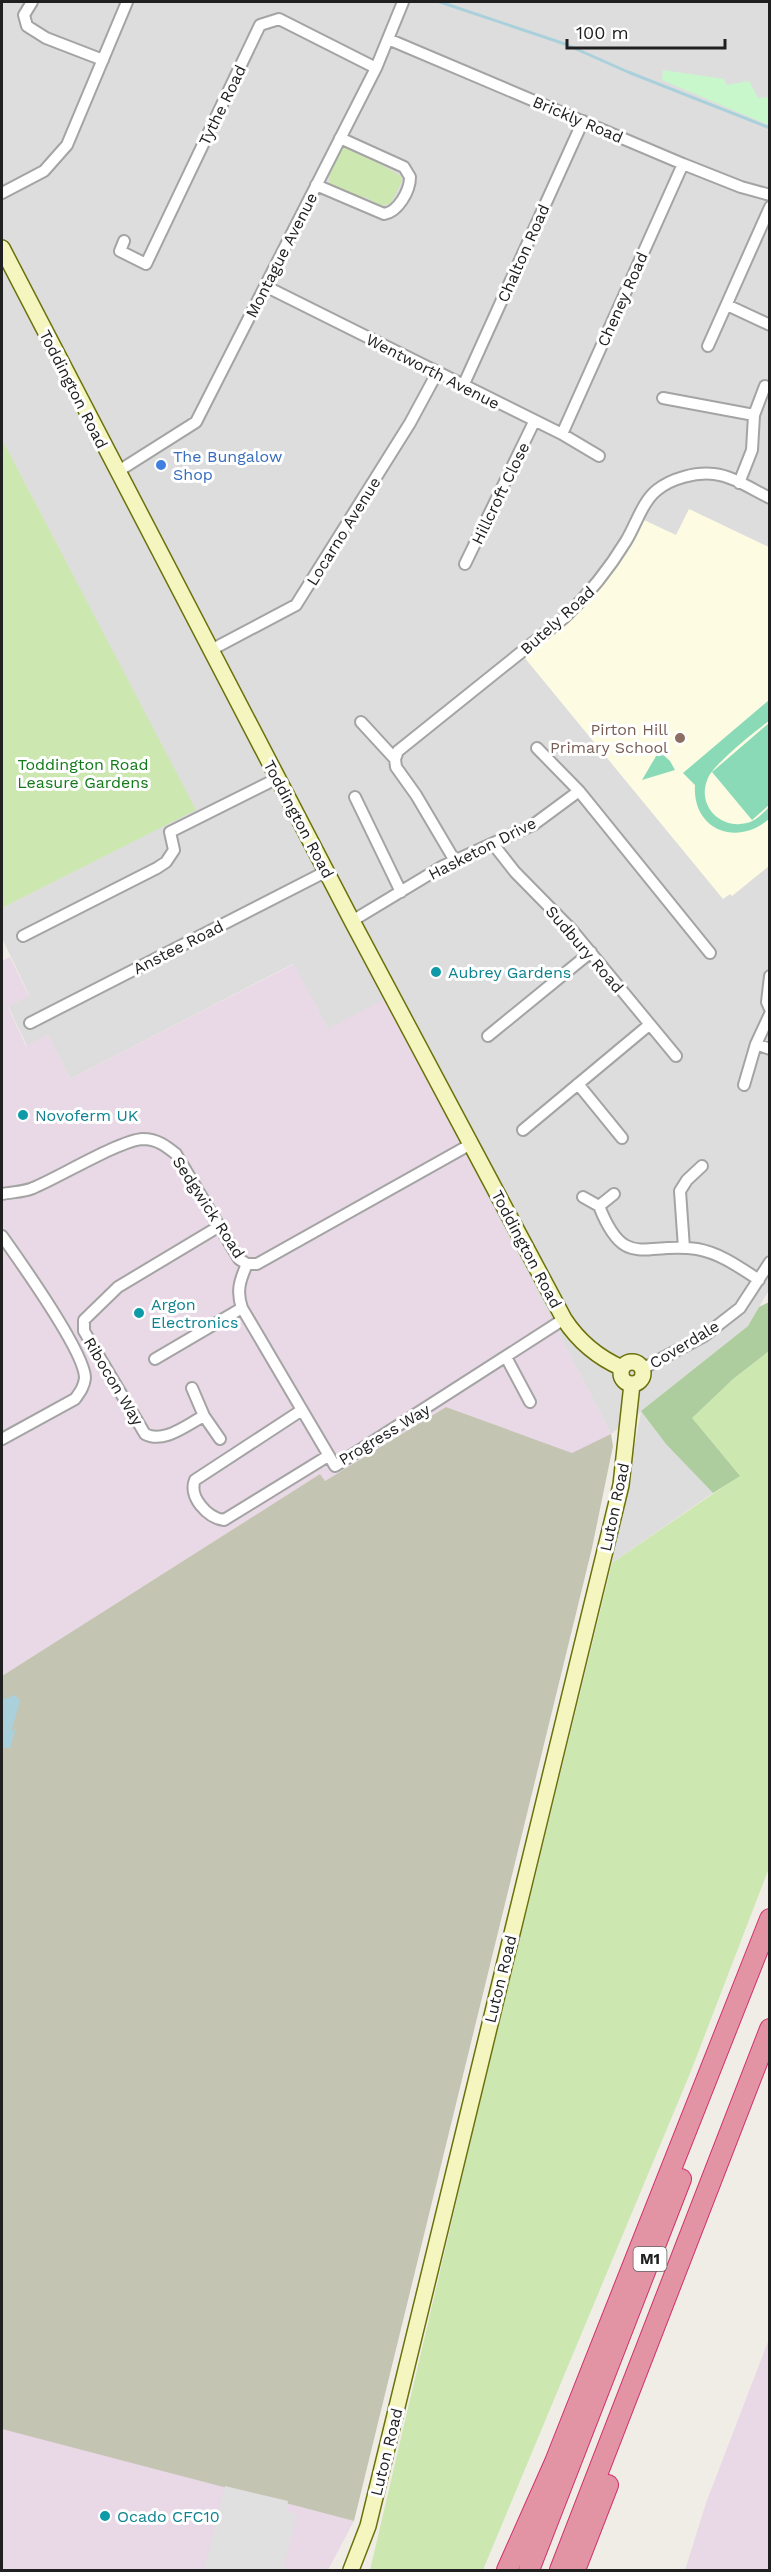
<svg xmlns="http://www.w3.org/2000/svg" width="771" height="2572" viewBox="0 0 771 2572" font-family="'Work Sans',sans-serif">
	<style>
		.residential { fill: #dedddd }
		.industrial { fill: #e9d9e6 }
		.education { fill: #fdfce3 }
		.construction { fill: #c4c4b3 }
		.grass { fill: #cde7b0 }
		.forest { fill: #adcd9e }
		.park { fill: #c7f7ca }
		.pitch { fill: #8adab8 }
		.parking { fill: #e0e0e0 }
		.water { fill: #aad1db }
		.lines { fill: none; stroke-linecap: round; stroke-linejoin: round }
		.stream { stroke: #aad1db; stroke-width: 3 }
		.minor-casing { stroke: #a4a4a4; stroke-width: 14 }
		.secondary-casing { stroke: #6b720c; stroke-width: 18 }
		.motorway-casing { stroke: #d1316d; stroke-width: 22 }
		.minor { stroke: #fff; stroke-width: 10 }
		.secondary { stroke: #f5f6bf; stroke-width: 15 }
		.motorway { stroke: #e294a5; stroke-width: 20 }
		.shop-dot { fill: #3f7fe0; stroke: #fff; stroke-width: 2 }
		.education-dot { fill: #8d6e63; stroke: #fff; stroke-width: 2 }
		.culture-dot { fill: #0f9aa8; stroke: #fff; stroke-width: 2 }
		.labels { text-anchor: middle; stroke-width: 6; stroke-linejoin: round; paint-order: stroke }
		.shield { fill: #fff; stroke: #636363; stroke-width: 1.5 }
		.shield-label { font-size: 15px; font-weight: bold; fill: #202020 }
		.street-label { font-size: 16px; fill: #202020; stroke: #fff }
		.shop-label { font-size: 16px; fill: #366cbe; stroke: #fff; text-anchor: start }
		.education-label { font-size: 16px; fill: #785e54; stroke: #fff; text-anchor: end }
		.park-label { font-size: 16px; fill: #127a18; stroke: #fff }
		.culture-label { font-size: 16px; fill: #0d838f; stroke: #fff; text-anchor: start }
	</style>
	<rect width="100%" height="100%" fill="#f0ede7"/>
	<path class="residential" d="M2,2H769V1290L748,1326L641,1411L651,1421L656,1431L713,1493L612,1563L641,1412L611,1434L405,1040L328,1029L293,964L70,1079L48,1036L27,1046L8,1006L29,995L2,938V908L195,810L2,439Z"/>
	<path class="industrial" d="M10,957L29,996L8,1007L26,1046L48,1035L70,1079L294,964L328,1029L385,999L611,1434L572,1454L446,1407L325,1481L320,1474L2,1676V961Z
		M769,2339V2570H685L706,2503Z
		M2,2428L354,2521L328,2570H2Z"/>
	<path class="education" d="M689,509L769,547V866L732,896L730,894L723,899L524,657L563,625L595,594L627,553L644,520L676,535Z"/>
	<path class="construction" d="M446,1407L572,1453L611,1434L613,1446L592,1548L354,2521L2,2429V1676L320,1474L325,1481Z"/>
	<path class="grass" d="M345,144L380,160L382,165L401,176L402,181L391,203L381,206L365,197L361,199L330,184L328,174Z
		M2,439L196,810L2,908Z
		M769,1351V1868L691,2071L483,2570H370L474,2127L612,1563L739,1476L691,1418L733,1379Z"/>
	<path class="forest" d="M769,1302V1351L733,1379L692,1418L740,1476L713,1493L666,1444L641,1411L748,1326L759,1307Z"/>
	<path class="park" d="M663,70L724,79L726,85L749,81L758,98L769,97V125L662,80Z"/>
	<path class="pitch" d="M769,700V721C756,730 713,765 708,778C696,804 719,830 747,823C756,821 763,813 769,807V819C737,847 692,830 695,785L683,773Z
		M769,723V805L752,820L712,772Z
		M659,751L670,761L675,770L642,780Z"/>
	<path class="parking" d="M225,2486L288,2501L287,2511L297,2515L283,2570H204Z"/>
	<path class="water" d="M15,1695L20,1701L11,1732L16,1728L10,1748H2V1700Z"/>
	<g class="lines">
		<path class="stream" d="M440,2L565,44L628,72L770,128"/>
		<defs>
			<path id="minor" d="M32,2L24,15L27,26L46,38L103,60
				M388,39L683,164L741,187L770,195
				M316,185L384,214C398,212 410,191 410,177L404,167L340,138
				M2,193L44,171L67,145L127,2
				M124,241L120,251L146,264L260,25L279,19L376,68
				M265,286L562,434L599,456
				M727,305L770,325
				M708,346L770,207
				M463,386L583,121
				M663,398L754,415
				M562,434L683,164
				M117,472L196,422L376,68L403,2
				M739,483L752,450L754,415L765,386
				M465,564L534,422
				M211,650L296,605L410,423L437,373
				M361,722L395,759L396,767L416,795L455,861
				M395,759L398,751L565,617C589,594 609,569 626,541C636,525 642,502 657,490C672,478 696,472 714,474C733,476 753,490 770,498
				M579,791L710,953
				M355,797L401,892
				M493,844L515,872L572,930L676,1056
				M352,921L443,866L533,825L579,791L537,748
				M23,936L157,868L166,862L174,850L170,832L278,778
				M770,976L767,1002L770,1009
				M30,1023L327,871
				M488,1036L591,952
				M756,1044L770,1049
				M578,1084L622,1138
				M744,1085L756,1044L770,1014
				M523,1130L649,1025
				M2,1194C12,1192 24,1192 33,1188C58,1178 120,1140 143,1139C157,1139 166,1146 176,1154L239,1259L247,1264H257L471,1144
				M614,1194L599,1206C625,1272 644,1241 697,1249C720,1253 739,1267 759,1280
				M583,1197L599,1206
				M2,1236C19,1260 85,1352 85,1378C84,1387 80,1392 75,1399L2,1439
				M684,1248L680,1191L687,1180L702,1166
				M247,1264C240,1280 236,1291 242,1308L335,1466L564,1319
				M506,1357L530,1402
				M155,1359L242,1308
				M642,1369L704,1336L740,1308L770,1262
				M192,1388L204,1416C186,1425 164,1444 145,1434L84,1331V1320L118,1287L218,1227
				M302,1410L195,1480C188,1496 207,1518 224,1520L328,1456
				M204,1416L220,1439"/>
			<path id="secondary" d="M2,248L352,921L564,1319C579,1342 597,1357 622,1368
				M621 1373a11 11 0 1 1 22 0a11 11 0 1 1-22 0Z
				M351,2570L368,2526L621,1485L632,1384"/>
			<path id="motorway" d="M507,2570L555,2462L770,1919
				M529,2570L681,2179
				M560,2570L770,2029
				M575,2570L608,2485"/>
		</defs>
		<use href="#minor" class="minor-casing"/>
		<use href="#secondary" class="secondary-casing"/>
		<use href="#motorway" class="motorway-casing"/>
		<use href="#minor" class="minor"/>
		<use href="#secondary" class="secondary"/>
		<use href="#motorway" class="motorway"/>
	</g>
	<circle class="shop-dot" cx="161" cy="465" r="6"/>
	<circle class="education-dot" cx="680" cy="738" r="6"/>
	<g class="culture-dot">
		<circle cx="436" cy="972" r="6"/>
		<circle cx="23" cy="1115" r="6"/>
		<circle cx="139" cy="1313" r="6"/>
		<circle cx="105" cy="2516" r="6"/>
	</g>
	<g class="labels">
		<rect class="shield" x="633.5" y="2247" width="33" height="24" rx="4.5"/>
		<g class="shield-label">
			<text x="650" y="2264">M1</text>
		</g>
		<g class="street-label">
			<text transform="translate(222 105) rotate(-64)" y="6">Tythe Road</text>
			<text transform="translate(578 119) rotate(23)" y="6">Brickly Road</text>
			<text transform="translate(523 253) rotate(-66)" y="6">Chalton Road</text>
			<text transform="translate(281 255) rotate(-63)" y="6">Montague Avenue</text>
			<text transform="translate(622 299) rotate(-66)" y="6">Cheney Road</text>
			<text transform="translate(433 371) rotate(27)" y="6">Wentworth Avenue</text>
			<text transform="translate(74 389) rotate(63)" y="6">Toddington Road</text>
			<text transform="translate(500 493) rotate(-64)" y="6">Hillcroft Close</text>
			<text transform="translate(343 531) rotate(-58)" y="6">Locarno Avenue</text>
			<text transform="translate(557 620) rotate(-42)" y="6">Butely Road</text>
			<text transform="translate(299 819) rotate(62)" y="6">Toddington Road</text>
			<text transform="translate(482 848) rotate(-27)" y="6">Hasketon Drive</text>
			<text transform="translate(178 947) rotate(-27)" y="6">Anstee Road</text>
			<text transform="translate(585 949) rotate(49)" y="6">Sudbury Road</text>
			<text transform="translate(209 1207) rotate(57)" y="6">Sedgwick Road</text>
			<text transform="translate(527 1249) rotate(62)" y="6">Toddington Road</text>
			<text transform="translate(684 1344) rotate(-31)" y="6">Coverdale</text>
			<text transform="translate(114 1381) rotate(59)" y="6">Ribocon Way</text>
			<text transform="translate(384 1434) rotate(-31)" y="6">Progress Way</text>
			<text transform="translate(614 1507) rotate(-78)" y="6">Luton Road</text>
			<text transform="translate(500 1979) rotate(-76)" y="6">Luton Road</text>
			<text transform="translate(386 2452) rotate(-76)" y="6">Luton Road</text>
		</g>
		<g class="shop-label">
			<text x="173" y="462">The Bungalow<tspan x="173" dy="18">Shop</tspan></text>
		</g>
		<g class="education-label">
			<text x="668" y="735">Pirton Hill<tspan x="668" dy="18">Primary School</tspan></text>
		</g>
		<g class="park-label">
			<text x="83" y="770">Toddington Road<tspan x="83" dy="18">Leasure Gardens</tspan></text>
		</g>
		<g class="culture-label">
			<text x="448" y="978">Aubrey Gardens</text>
			<text x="35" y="1121">Novoferm UK</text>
			<text x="151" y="1310">Argon<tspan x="151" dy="18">Electronics</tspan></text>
			<text x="117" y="2522">Ocado CFC10</text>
		</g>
	</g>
	<rect width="771" height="2572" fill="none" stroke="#202020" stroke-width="6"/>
	<path d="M567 39v9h158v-9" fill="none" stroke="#202020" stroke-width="3"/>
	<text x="576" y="39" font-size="18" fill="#202020" stroke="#ffffff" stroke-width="4.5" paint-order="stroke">100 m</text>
</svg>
